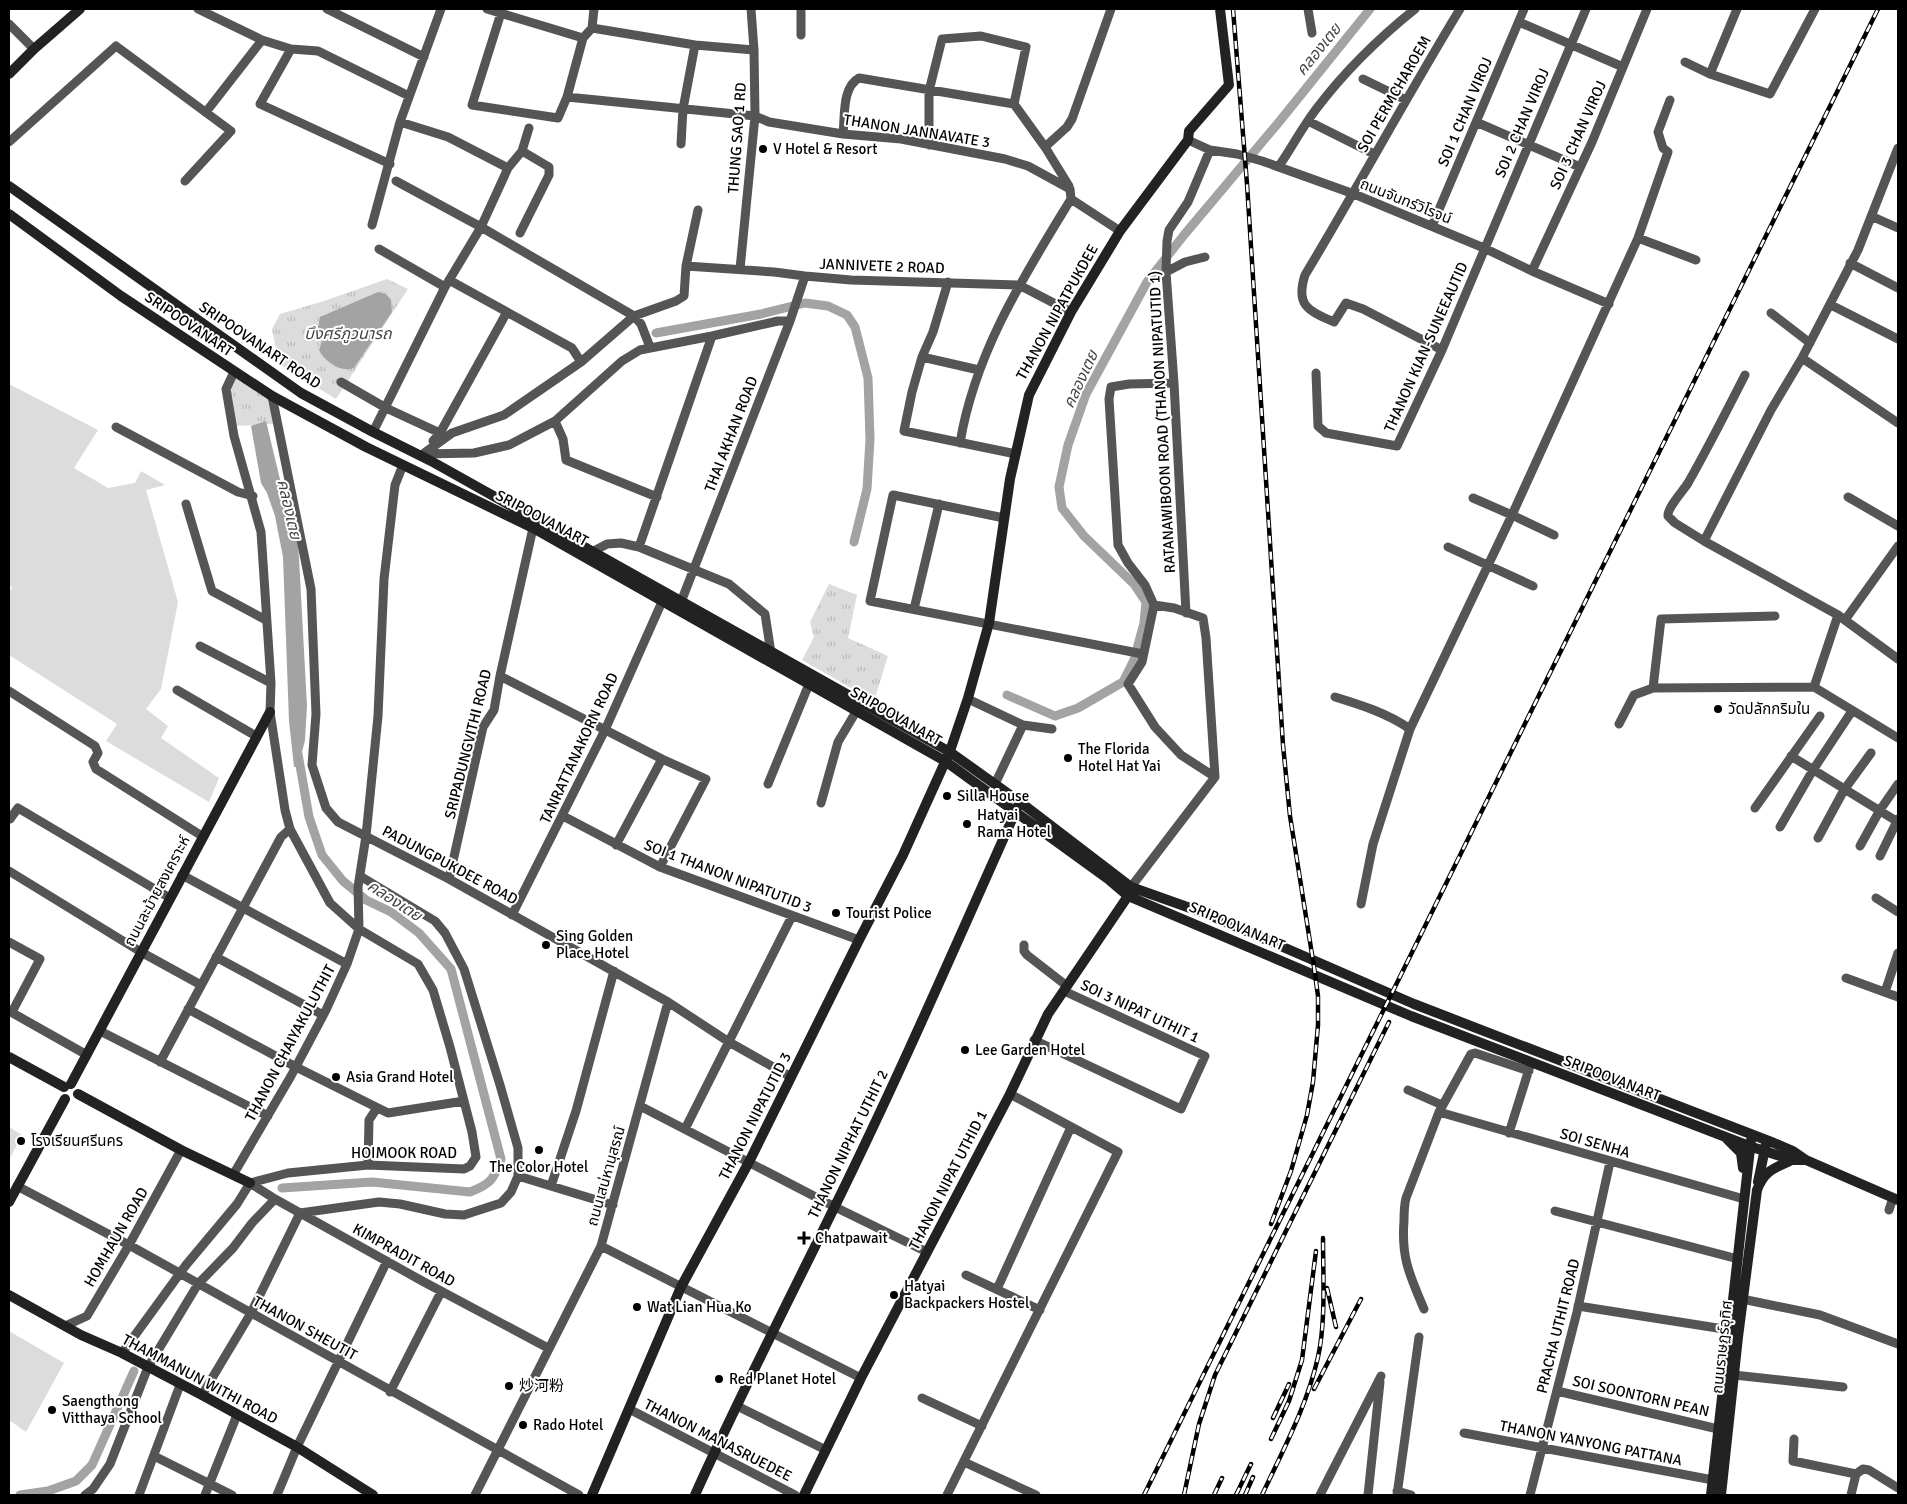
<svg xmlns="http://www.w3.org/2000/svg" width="1907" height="1504" viewBox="0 0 1907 1504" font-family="Signika,'Noto Sans SC','Noto Sans Thai',sans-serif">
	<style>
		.green { fill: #dcdcdc }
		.park { fill: url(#park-tufts) }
		.water { fill: #a3a3a3 }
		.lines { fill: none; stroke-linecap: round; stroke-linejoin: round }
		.canal { stroke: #a3a3a3; stroke-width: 9 }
		.street { stroke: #555; stroke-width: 9 }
		.secondary { stroke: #222; stroke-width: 10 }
		.rail-casing { stroke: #000; stroke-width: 4.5 }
		.rail { stroke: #fff; stroke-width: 2.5; stroke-dasharray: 8; stroke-linecap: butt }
		.poi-dot { fill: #000; stroke: #fff; stroke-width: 2 }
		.labels { text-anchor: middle; stroke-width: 4; stroke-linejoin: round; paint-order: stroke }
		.street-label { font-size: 15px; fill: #000; stroke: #fff }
		.poi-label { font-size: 15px; fill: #000; stroke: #fff; text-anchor: start }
		.water-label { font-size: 16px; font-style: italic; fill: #444; stroke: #fff }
	</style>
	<defs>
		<pattern id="park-tufts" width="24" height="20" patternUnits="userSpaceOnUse" patternTransform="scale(1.25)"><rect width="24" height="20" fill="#dcdcdc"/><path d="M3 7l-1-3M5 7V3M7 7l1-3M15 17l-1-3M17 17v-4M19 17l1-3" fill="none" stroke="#bbb"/></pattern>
	</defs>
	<rect width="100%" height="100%" fill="#fff"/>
	<path class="green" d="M9,384L98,430L74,468L108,488L135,483L141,471L165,485L146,490L178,602L161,689L146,709L168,726L161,738L219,778L209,802L106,741L117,724L9,655V590L12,589L9,583Z
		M9,1127L22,1135L9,1160Z
		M9,1331L64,1363L26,1432L9,1420Z"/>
	<path class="park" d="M387,279L408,289L336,399L279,364L272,329L280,314L321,302Z
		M235,375L272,396L273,424L236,426L228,389Z
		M829,584L857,595L848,638L888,656L874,701L802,660L814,637L810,622Z"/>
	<path class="water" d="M378,292L386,294L391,300L392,312L354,368C341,373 325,362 319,350L323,339L318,328L320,317Z
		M266,421L283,492L290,505L298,540L307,706L305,740L301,756L303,766L294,767L289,721L283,557L275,516L267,493L261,483L251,426Z"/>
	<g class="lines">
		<path class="canal" d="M656,333L761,314L805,303L828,306L847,315L855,327L868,378L870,439L867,489L854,542
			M1007,695L1055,716L1078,708L1123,682L1134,660L1144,623L1146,602L1134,584L1084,536L1062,508L1059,487L1068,445L1086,394L1147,282L1184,235L1279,122L1370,9
			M282,1188L372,1182L470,1192C491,1184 494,1179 501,1159L451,969L419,933L391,912L366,900L343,881L322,855L309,817L298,754
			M20,1495L48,1491L76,1481L92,1465L134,1371"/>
		<path class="street" d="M198,9L262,40L291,49L318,51L409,96
			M327,9L424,57
			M487,9L583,38
			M1308,9L1312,33
			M501,13L472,105L558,118L567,97L583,38L592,28L594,9
			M1519,22L1623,67
			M9,24L34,49
			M592,28L695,45L754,50
			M801,35V9
			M291,49L260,104L390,164
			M1685,62L1710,74L1770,94L1815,9
			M1710,74L1737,9
			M1363,79L1406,100
			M567,97L755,116L769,122L843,134L901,139L1005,159L1028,166L1070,189L1071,199L1120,231
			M206,112L262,40
			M1308,121L1374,154
			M400,122L448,137L508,168L481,227L634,316L641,324L650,347
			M1476,122L1580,167
			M843,134C845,116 842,87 859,78L1014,104L1045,147L1069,186
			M1188,140L1210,150L1237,154L1262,161L1354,194L1484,248L1532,271L1609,304
			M9,142L116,46L231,131L185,181
			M681,144L683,109L695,45
			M929,145V91L942,39L981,36L1026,47L1014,104
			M1045,147L1067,127L1072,119L1111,9
			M1279,166C1292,147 1303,126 1317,108C1345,71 1379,38 1415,9
			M508,168L522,151L529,128
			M1871,216L1898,228
			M372,225L400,122L441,9
			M1432,226L1524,9
			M520,233L549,175V167L522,151
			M1638,238L1696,260
			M379,249L445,287
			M1850,263L1898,288
			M686,266L774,272L805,276L851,280L1019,285L1071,312
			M740,269L755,116L754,50L751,9
			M1532,271L1592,142L1647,9
			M1166,272L1185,262L1205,257
			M449,280L572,348L581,362
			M948,282L933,332L922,357L912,392L904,431L1016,454
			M1831,305L1898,339
			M1771,313L1810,343
			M1442,350L1363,309L1346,303L1334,322C1309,311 1295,306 1305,275C1358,187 1407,96 1460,9
			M922,357L979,370
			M1802,358L1898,423
			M234,372L226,389L234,436L261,532L271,683L270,712L285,810L290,829L330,903L359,929L418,964L433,990L450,1047L472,1132L476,1157L470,1166L464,1169L368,1165L288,1173L250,1183
			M1316,373L1318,426L1326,433L1397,446L1442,350L1586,9
			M1745,375C1726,412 1708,448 1688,483C1683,491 1667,508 1668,516L1675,523L1704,541L1838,615L1898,659
			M341,382L386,408L440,433
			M272,396L311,589L316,714L312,765L326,808L338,822L449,879L668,1002L729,1042L791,1077
			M555,421L563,439L566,460L657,497
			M116,427L238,492L253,496
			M373,432L445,287L481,227L396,181
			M433,441L440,433L507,312
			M960,443C975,352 1024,276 1071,199
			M423,454L474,453L509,445L555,421L622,361L640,350L712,336L778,321H790
			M423,454L452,433L504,415L581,362L634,316L676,301L684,296L686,266L698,210
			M1848,497L1898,526
			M1473,498L1512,515L1554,535
			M186,504L212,591L266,620
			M1004,518L893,495L870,601L1143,654
			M1704,541L1771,410L1802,358L1858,250L1898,148
			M639,547L712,336
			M1448,547L1533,586
			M592,552L607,544L621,543L639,547L729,584L765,614L771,653
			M681,602L790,321L805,276
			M1154,605L1145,585L1128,563L1118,545L1109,399L1111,387L1129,384L1174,383
			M1154,605L1142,662L1128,684L1155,727L1181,755L1215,777
			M914,609L939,504
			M1186,613L1174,383L1166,272L1167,241L1169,230L1188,202L1210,150
			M1838,615L1814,687L1898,738
			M1845,620L1898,546
			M200,646L271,683
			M500,676L662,759L706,779L660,867
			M1653,688L1661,619L1775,616
			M177,690L256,736
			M9,691L95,746L98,753L93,762L96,769L202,836
			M1335,697C1361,705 1387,713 1410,729
			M968,699L1023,725L1052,729
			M1619,724L1634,695L1653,688L1814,687
			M1791,756L1898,822
			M768,784L809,684
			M995,784L1023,725
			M821,803L838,742L857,710
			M1755,808L1820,716
			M563,816L660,867L859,940
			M9,818L10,819L18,808L170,898
			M1780,827L1813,770L1852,711
			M1818,838L1844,790L1871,753
			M616,845L662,759
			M1860,846L1880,810L1898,784
			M1880,856L1898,819
			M9,871L141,952L201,985
			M182,875L347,964
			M449,879L483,727L494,710L500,676L533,528
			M1131,887L1215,777L1206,638L1203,618L1174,608L1154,605
			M1876,898L1898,912
			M1361,904L1373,844L1410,729L1512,515L1638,238L1668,152L1663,148L1658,132L1670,100
			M512,915L605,730L665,595
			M9,942L40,959L12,1012
			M1024,945V951L1027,955L1067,986
			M216,957L323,1015
			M1846,978L1898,997
			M1885,992L1898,953
			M188,1009L296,1067L388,1113L464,1101
			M9,1011L87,1055
			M100,1031L268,1116
			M1034,1040L1181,1109L1205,1056L1064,991
			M160,1062L281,837L290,829
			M1408,1090L1442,1105
			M640,1106L835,1207L927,1252
			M1439,1112L1744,1199
			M685,1129L792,916
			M1509,1133L1530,1066
			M368,1165L369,1120L377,1108
			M233,1175L291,1076L326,1010L347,964L359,929L358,887L366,836L378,716L384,579L395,485L403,465
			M518,1176L613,1205
			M250,1183L275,1199L424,1282L548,1348
			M17,1186L129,1245L579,1495
			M551,1186L576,1111L614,971
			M1889,1210L1893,1198
			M1555,1211L1738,1259
			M601,1246L861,1378
			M966,1275L1040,1310
			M997,1289L1071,1127
			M1742,1299L1820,1315L1898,1344
			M1578,1306L1730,1330
			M1424,1309C1410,1276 1401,1258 1404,1221C1404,1214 1404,1206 1406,1198L1439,1112L1471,1054L1475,1053L1529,1071
			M65,1326L87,1316L129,1245L181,1150
			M122,1353L186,1265L237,1204L250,1183
			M1734,1375L1843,1387
			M1557,1391L1718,1429
			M390,1392L441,1292
			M202,1395L251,1313L300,1213L379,1202L400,1204L445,1214L464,1215L501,1203L511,1192L518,1176V1148L500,1085L464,969L445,933L435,921L360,876
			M922,1398L982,1426
			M737,1406L826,1450
			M629,1409L795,1495
			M1464,1433L1713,1480
			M1794,1439L1793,1461L1856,1474
			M154,1456L232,1495
			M964,1462L1036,1495
			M1397,1491L1411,1495
			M85,1495L93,1489L110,1464L148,1367L198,1284L233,1248L252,1223L275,1199
			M139,1495L180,1385
			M205,1495L237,1415
			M277,1495L297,1447L387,1261
			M475,1495L601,1246L668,1002
			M947,1495L1118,1152L1010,1094
			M1320,1495L1381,1376
			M1368,1495L1380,1382
			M1397,1495L1419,1337
			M1530,1495L1577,1312L1610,1162
			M1851,1495L1856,1474L1863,1469L1869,1470L1898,1488"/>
		<path class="secondary" d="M9,74L34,49L80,9
			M9,186L301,393L373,432L431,461L950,752L1020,802L1131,887L1207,914L1414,1004L1774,1143L1793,1151L1806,1160L1898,1200
			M9,214L121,296L272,396L366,447L533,528L945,761L1108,879L1128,896L1411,1016L1749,1146L1792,1160H1805
			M9,1057L64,1087
			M71,1084L270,712
			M78,1094L181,1150L250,1183
			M1727,1139L1741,1153L1743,1168
			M1758,1182L1766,1144
			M9,1202L65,1099
			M9,1295L81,1335L122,1353L202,1395L297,1447L373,1495
			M592,1495L681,1287L749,1162L859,940L903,855L950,751L968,698L989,623L1010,479L1029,395L1071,312L1120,231L1188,140L1189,131L1229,85L1220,9
			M695,1495C739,1397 788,1302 835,1206C900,1074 958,940 1018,806
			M804,1495L861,1378L1010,1094L1048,1014L1128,896L1129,890
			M1711,1495L1751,1140
			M1721,1495L1738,1337L1757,1190C1764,1171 1774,1168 1792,1160"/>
		<defs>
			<path id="rail" d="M1233,9L1247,184L1283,745L1290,816L1314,967L1318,996V1025L1313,1082L1307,1115L1291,1171L1271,1224
				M1327,1288L1336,1327
				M1314,1389L1361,1299
				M1273,1418L1289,1384
				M1271,1439L1289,1401L1302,1360L1316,1251
				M1144,1495L1878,9
				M1184,1495L1199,1424L1215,1375L1389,1022
				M1214,1495L1222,1478
				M1236,1495L1251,1464
				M1245,1495L1253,1477
				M1262,1495C1283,1450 1307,1406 1318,1357C1326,1322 1323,1274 1323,1238"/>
		</defs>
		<use href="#rail" class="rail-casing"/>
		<use href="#rail" class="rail"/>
	</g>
	<g class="poi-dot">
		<circle cx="763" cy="149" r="5"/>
		<circle cx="1718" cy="709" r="5"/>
		<circle cx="1068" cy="758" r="5"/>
		<circle cx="947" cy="796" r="5"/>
		<circle cx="967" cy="824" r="5"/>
		<circle cx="836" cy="913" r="5"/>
		<circle cx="546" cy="945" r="5"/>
		<circle cx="965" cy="1050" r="5"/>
		<circle cx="336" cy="1077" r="5"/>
		<circle cx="21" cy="1141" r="5"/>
		<circle cx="539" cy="1150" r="5"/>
		<path d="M801.5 1230.5h5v5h5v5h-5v5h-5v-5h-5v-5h5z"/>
		<circle cx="894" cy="1295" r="5"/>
		<circle cx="637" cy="1307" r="5"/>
		<circle cx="719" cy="1379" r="5"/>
		<circle cx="509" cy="1386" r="5"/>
		<circle cx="52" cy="1410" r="5"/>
		<circle cx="523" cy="1425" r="5"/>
	</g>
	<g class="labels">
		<g class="street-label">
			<text transform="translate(1394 94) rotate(-60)" y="5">SOI PERMCHAROEM</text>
			<text transform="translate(1465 112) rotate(-67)" y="5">SOI 1 CHAN VIROJ</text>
			<text transform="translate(1522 123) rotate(-67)" y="5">SOI 2 CHAN VIROJ</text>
			<text transform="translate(917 131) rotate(9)" y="5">THANON JANNAVATE 3</text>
			<text transform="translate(1578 135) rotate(-66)" y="5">SOI 3 CHAN VIROJ</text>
			<text transform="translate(737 138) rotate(-86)" y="5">THUNG SAO 1 RD</text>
			<text transform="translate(1406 201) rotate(22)" y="5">ถนนจันทร์วิโรจน์</text>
			<text transform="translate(882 266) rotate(2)" y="5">JANNIVETE 2 ROAD</text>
			<text transform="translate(1057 312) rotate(-61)" y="5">THANON NIPATPUKDEE</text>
			<text transform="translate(189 324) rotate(34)" y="5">SRIPOOVANART</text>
			<text transform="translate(260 345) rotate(34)" y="5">SRIPOOVANART ROAD</text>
			<text transform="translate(1426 347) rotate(-66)" y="5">THANON KIAN-SUNEEAUTID</text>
			<text transform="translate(1162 422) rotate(-93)" y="5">RATANAWIBOON ROAD (THANON NIPATUTID 1)</text>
			<text transform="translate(731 434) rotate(-69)" y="5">THAI AKHAN ROAD</text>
			<text transform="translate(542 518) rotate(28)" y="5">SRIPOOVANART</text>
			<text transform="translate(896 716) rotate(30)" y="5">SRIPOOVANART</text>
			<text transform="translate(468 744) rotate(-76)" y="5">SRIPADUNGVITHI ROAD</text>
			<text transform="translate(579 748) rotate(-65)" y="5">TANRATTANAKORN ROAD</text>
			<text transform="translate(450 865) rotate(28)" y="5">PADUNGPUKDEE ROAD</text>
			<text transform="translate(728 876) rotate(21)" y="5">SOI 1 THANON NIPATUTID 3</text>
			<text transform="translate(157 891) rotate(-62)" y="5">ถนนละม้ายสงเคราะห์</text>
			<text transform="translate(1237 926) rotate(23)" y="5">SRIPOOVANART</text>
			<text transform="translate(1140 1011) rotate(25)" y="5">SOI 3 NIPAT UTHIT 1</text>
			<text transform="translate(290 1043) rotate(-62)" y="5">THANON CHAIYAKULUTHIT</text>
			<text transform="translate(1612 1078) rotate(21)" y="5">SRIPOOVANART</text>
			<text transform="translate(755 1116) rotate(-63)" y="5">THANON NIPATUTID 3</text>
			<text transform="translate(1595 1143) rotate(16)" y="5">SOI SENHA</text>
			<text transform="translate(848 1144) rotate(-64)" y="5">THANON NIPHAT UTHIT 2</text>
			<text x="404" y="1158">HOIMOOK ROAD</text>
			<text transform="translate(606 1176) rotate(-74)" y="5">ถนนเสน่หานุสรณ์</text>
			<text transform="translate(948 1180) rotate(-63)" y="5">THANON NIPAT UTHID 1</text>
			<text transform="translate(116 1237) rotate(-60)" y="5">HOMHAUN ROAD</text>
			<text transform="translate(404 1255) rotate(29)" y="5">KIMPRADIT ROAD</text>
			<text transform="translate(1558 1326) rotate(-76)" y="5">PRACHA UTHIT ROAD</text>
			<text transform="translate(305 1328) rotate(29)" y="5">THANON SHEUTIT</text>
			<text transform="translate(1722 1347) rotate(-84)" y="5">ถนนราษฏร์อุทิศ</text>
			<text transform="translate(200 1379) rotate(28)" y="5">THAMMANUN WITHI ROAD</text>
			<text transform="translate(1641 1396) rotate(13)" y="5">SOI SOONTORN PEAN</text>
			<text transform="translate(718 1440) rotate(27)" y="5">THANON MANASRUEDEE</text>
			<text transform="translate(1591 1443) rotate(11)" y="5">THANON YANYONG PATTANA</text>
		</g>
		<g class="poi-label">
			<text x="773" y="154">V Hotel &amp; Resort</text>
			<text x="1728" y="714">วัดปลักกริมใน</text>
			<text x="1078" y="754">The Florida<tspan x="1078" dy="17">Hotel Hat Yai</tspan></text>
			<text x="957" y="801">Silla House</text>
			<text x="977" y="820">Hatyai<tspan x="977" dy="17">Rama Hotel</tspan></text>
			<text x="846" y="918">Tourist Police</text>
			<text x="556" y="941">Sing Golden<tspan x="556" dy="17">Place Hotel</tspan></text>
			<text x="975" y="1055">Lee Garden Hotel</text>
			<text x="346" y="1082">Asia Grand Hotel</text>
			<text x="31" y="1146">โรงเรียนศรีนคร</text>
			<text x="539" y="1172" text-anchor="middle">The Color Hotel</text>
			<text x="815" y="1243">Chatpawait</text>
			<text x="904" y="1291">Hatyai<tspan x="904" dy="17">Backpackers Hostel</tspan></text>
			<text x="647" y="1312">Wat Lian Hua Ko</text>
			<text x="729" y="1384">Red Planet Hotel</text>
			<text x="519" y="1391">炒河粉</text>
			<text x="62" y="1406">Saengthong<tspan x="62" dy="17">Vitthaya School</tspan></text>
			<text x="533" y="1430">Rado Hotel</text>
		</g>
		<g class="water-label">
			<text transform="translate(1318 49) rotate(-51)" y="6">คลองเตย</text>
			<text x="348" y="339">บึงศรีภูวนารถ</text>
			<text transform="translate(1080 379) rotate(-65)" y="6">คลองเตย</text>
			<text transform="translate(290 509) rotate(77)" y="6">คลองเตย</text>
			<text transform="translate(395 900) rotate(33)" y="6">คลองเตย</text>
		</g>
	</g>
	<rect width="1907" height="1504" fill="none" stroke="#000000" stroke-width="20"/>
</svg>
